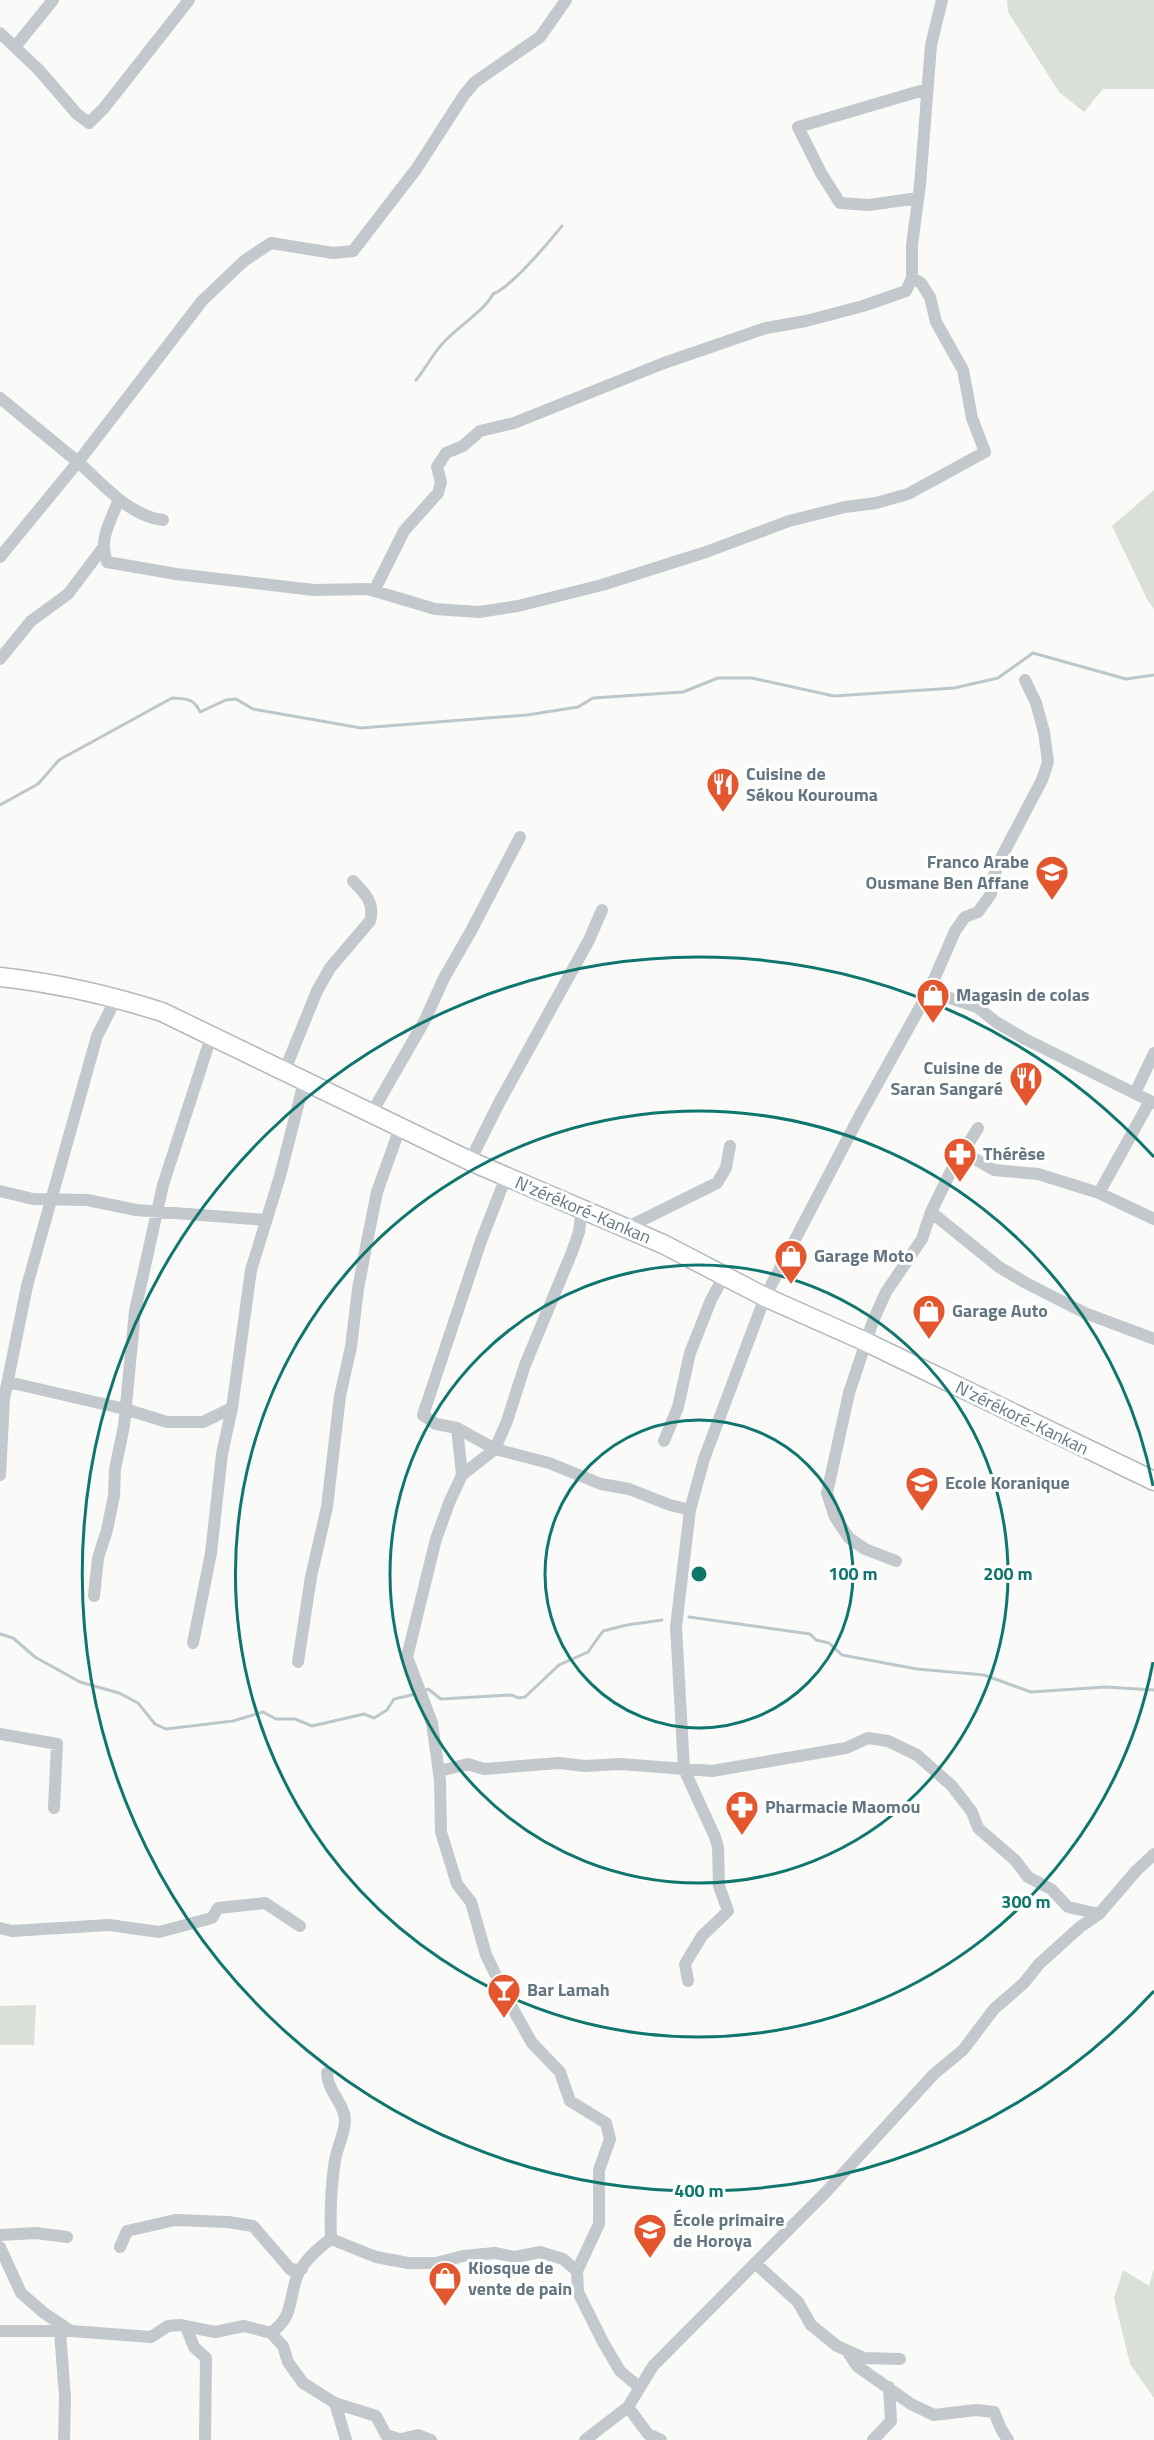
<svg xmlns="http://www.w3.org/2000/svg" width="1154" height="2440" viewBox="0 0 1154 2440" font-family="'Titillium Web',sans-serif">
	<style>
		.green { fill: #dadfd7 }
		.lines { fill: none; stroke-linecap: round; stroke-linejoin: round }
		.stream { stroke: #bbc7cb; stroke-width: 3 }
		.highway-casing { stroke: #b4b9bd; stroke-width: 21 }
		.minor { stroke: #c3c8cc; stroke-width: 12 }
		.highway { stroke: #fff; stroke-width: 18 }
		.ring { fill: none; stroke: #0f766e; stroke-width: 3 }
		.labels { text-anchor: middle; stroke-width: 6; stroke-linejoin: round; paint-order: stroke }
		.poi-label { font-size: 18px; font-weight: bold; fill: #657683; stroke: #fff; text-anchor: start }
		.street-label { font-size: 18px; fill: #657683; stroke: #fff }
		.centre { fill: #0f766e; stroke: #fff; stroke-width: 3 }
		.ring-label { font-size: 18px; text-anchor: middle; font-weight: bold; fill: #0f766e; stroke: #fff; stroke-width: 6; stroke-linejoin: round; paint-order: stroke }
	</style>
	<rect width="100%" height="100%" fill="#fafaf8"/>
	<path class="green" d="M1007,0H1154V89H1103L1084,112L1059,92L1008,12Z
		M1154,490V609L1148,601L1112,526Z
		M36,2005L34,2045H0V2006Z
		M1154,2268V2398L1130,2364L1114,2298L1123,2270L1149,2286Z"/>
	<g class="lines">
		<path class="stream" d="M416,380C426,368 433,353 444,342C458,327 486,309 493,294C512,287 548,243 562,226
			M0,805L38,784L59,760L172,698C186,699 194,698 200,712L226,700L236,699L253,709L361,728L527,715L578,707L593,698L683,692L718,678H752L834,696L954,688L998,678L1033,653L1126,679L1154,675
			M689,1617L810,1634L816,1640L829,1643L842,1655L917,1669L984,1675L1031,1692L1105,1687L1154,1690
			M0,1634L13,1638L35,1657L80,1682L119,1693L138,1703L155,1724L166,1729L233,1721L263,1712L276,1719H295L312,1726L364,1714L374,1718L387,1710L394,1699L416,1694
			M422,1692L428,1689L441,1699L512,1695L518,1698L525,1697L559,1665L588,1652L603,1631L627,1625L662,1620"/>
		<defs>
			<path id="highway" d="M0,977C55,983 109,995 162,1012L470,1161L663,1244L765,1297L864,1341L1154,1481"/>
		</defs>
		<use href="#highway" class="highway-casing"/>
		<path class="minor" d="M0,33L39,70L77,114L89,123L104,108L189,0
			M15,47L53,0
			M918,198L869,205L840,203L821,173L798,127L927,89
			M0,398L78,462L202,301L244,261L271,243L333,253L353,251L417,168L464,95L475,82L540,37L566,0
			M119,499C111,521 98,539 107,562L176,574L314,590L368,589L435,609L479,612L518,606L602,585L706,552L789,521L845,507L876,503L908,494L985,452L972,418L963,370L936,322L930,297L921,283L912,278
			M0,557L78,462C103,484 129,516 163,520
			M374,591L404,531L438,493L441,482L437,467L446,453L463,446L480,431L514,423L664,363L766,328L806,321L863,306L906,291L912,278V245L920,185L931,45L942,0
			M0,659L31,621L68,594L102,549
			M929,991L955,931L965,917L978,912L991,894L992,880L1003,854L1042,780L1048,762L1044,732L1036,703L1025,680
			M284,1072L317,991L330,968L370,921C375,903 365,893 353,881
			M1135,1093L1154,1053
			M371,1114L425,1020L444,978L471,931L520,837
			M963,1152L994,1170L1038,1174L1099,1193L1154,1219
			M470,1161L499,1103L589,940L602,910
			M506,1177L481,1241L423,1415L436,1424L457,1428L495,1449L549,1463L601,1484L629,1489L670,1505L690,1510
			M0,1191L33,1199L87,1200L136,1210L266,1220
			M1099,1193L1150,1101
			M931,1212L999,1267L1026,1283L1085,1313L1154,1339
			M626,1228L717,1183L726,1168L730,1146
			M8,1382L125,1409L167,1422H203L232,1408
			M457,1428L462,1475
			M664,1441L678,1407L690,1353L711,1300L725,1274
			M0,1475L4,1399L27,1286L97,1036L117,997
			M896,1561L865,1549L849,1538L835,1517L827,1493L849,1393L873,1321L886,1292L922,1239L931,1212L950,1173L978,1128
			M94,1596L98,1558L107,1530L114,1496L115,1469L124,1426L135,1311L163,1185L211,1037
			M193,1643L211,1553L222,1454L232,1408L251,1270L280,1176L304,1082
			M298,1662L311,1577L327,1507L340,1396L351,1347L358,1289L367,1242L377,1192L400,1128
			M0,1734L57,1744L54,1808
			M439,1771L468,1764L484,1769L559,1763L585,1766L620,1764L712,1771L846,1748L868,1738L888,1741L917,1755L952,1786L972,1812L978,1828L1015,1860L1028,1877L1051,1889L1068,1907L1099,1914
			M0,1928L12,1931L109,1925L159,1932L212,1918L218,1908L265,1903L300,1926
			M688,1981L685,1964L702,1936L728,1911L719,1886L718,1847L715,1837L684,1769L676,1627L690,1510L704,1459L765,1297L859,1117L929,991L977,1007L996,1022L1025,1039L1154,1103
			M327,2073C328,2093 344,2102 345,2120C345,2133 337,2148 335,2160C331,2186 330,2213 331,2239
			M0,2235L36,2233L67,2237
			M0,2247L21,2293L44,2313L71,2331
			M120,2247L127,2231L175,2220L228,2222L253,2226L291,2270L302,2269
			M755,2263L798,2302L811,2325L837,2346L864,2358L900,2359
			M577,2271L599,2224V2170L610,2139L606,2123L570,2101L560,2072L532,2043L509,2002L486,1955L471,1902L457,1884L441,1832L440,1780L432,1723L407,1657L436,1539L449,1503L462,1475L495,1449L507,1421L525,1365L572,1252L579,1232L582,1209
			M186,2327L194,2347L206,2358L205,2440
			M0,2331H71L151,2337L168,2326L180,2325L215,2332L244,2326L271,2333L283,2346L288,2362L303,2383L335,2403L346,2440
			M60,2332L65,2397L64,2440
			M271,2333C292,2317 288,2307 295,2283C299,2265 317,2249 331,2239L376,2257L408,2263H436L463,2256L495,2253L515,2257L540,2252L563,2259L577,2271L578,2292L603,2342L620,2371L639,2387
			M847,2351L857,2366L911,2404L934,2415L976,2410L994,2412L1001,2429L1008,2440
			M335,2403L376,2416L386,2435L399,2439
			M628,2407L648,2434L661,2440
			M397,2440L418,2435L431,2440
			M585,2440L628,2407L653,2366L826,2192L934,2074L963,2050L994,2009L1024,1983L1039,1964L1080,1927L1099,1914L1136,1871L1154,1854
			M873,2440L891,2421L889,2387"/>
		<use href="#highway" class="highway"/>
	</g>
	<g class="ring">
		<circle cx="699" cy="1574" r="154"/>
		<circle cx="699" cy="1574" r="309"/>
		<path d="M1153 1662A463 463 0 1 1 1153 1486"/>
		<path d="M1154 1991A617 617 0 1 1 1154 1157"/>
	</g>
	<defs>
		<symbol id="restaurant-pin" viewBox="-11 -11 22 30"><path d="M0 17L-7.5 6A9.5 9.5 0 1 1 7.5 6Z" fill="#e4572e" stroke="#fff"/><path d="M-5-6h1v4h1v-4h1v4h1v-4h1v5L-1.5 .5V6h-2V.5L-5-1ZM5-6V6H3V1.5H1.5Q1.5-4 5-6Z" fill="#fff"/></symbol>
		<symbol id="school-pin" viewBox="-11 -11 22 30"><path d="M0 17L-7.5 6A9.5 9.5 0 1 1 7.5 6Z" fill="#e4572e" stroke="#fff"/><path d="M0-5L7-2L0 1L-7-2ZM-4 1L0 2.5L4 1V4Q0 6-4 4Z" fill="#fff"/></symbol>
		<symbol id="shop-pin" viewBox="-11 -11 22 30"><path d="M0 17L-7.5 6A9.5 9.5 0 1 1 7.5 6Z" fill="#e4572e" stroke="#fff"/><path d="M-5-2.5h2.3a2.7 3.5 0 0 1 5.4 0H5L5.5 6h-11ZM-1.5-2.5h3a1.5 2.3 0 0 0-3 0Z" fill="#fff"/></symbol>
		<symbol id="pharmacy-pin" viewBox="-11 -11 22 30"><path d="M0 17L-7.5 6A9.5 9.5 0 1 1 7.5 6Z" fill="#e4572e" stroke="#fff"/><path d="M-2-6h4v4h4v4h-4v4h-4v-4h-4v-4h4Z" fill="#fff"/></symbol>
		<symbol id="bar-pin" viewBox="-11 -11 22 30"><path d="M0 17L-7.5 6A9.5 9.5 0 1 1 7.5 6Z" fill="#e4572e" stroke="#fff"/><path d="M-6-5H6L.8 .8V4.5H3.5V6h-7V4.5H-.8V.8Z" fill="#fff"/></symbol>
	</defs>
	<g fill-rule="evenodd">
		<use href="#restaurant-pin" x="704" y="765" width="38" height="52"/>
		<use href="#school-pin" x="1033" y="853" width="38" height="52"/>
		<use href="#shop-pin" x="914" y="976" width="38" height="52"/>
		<use href="#restaurant-pin" x="1007" y="1059" width="38" height="52"/>
		<use href="#pharmacy-pin" x="941" y="1135" width="38" height="52"/>
		<use href="#shop-pin" x="772" y="1237" width="38" height="52"/>
		<use href="#shop-pin" x="910" y="1292" width="38" height="52"/>
		<use href="#school-pin" x="903" y="1464" width="38" height="52"/>
		<use href="#pharmacy-pin" x="723" y="1788" width="38" height="52"/>
		<use href="#bar-pin" x="485" y="1971" width="38" height="52"/>
		<use href="#school-pin" x="631" y="2211" width="38" height="52"/>
		<use href="#shop-pin" x="426" y="2259" width="38" height="52"/>
	</g>
	<g class="labels">
		<g class="poi-label">
			<text x="746" y="780">Cuisine de<tspan x="746" dy="21">Sékou Kourouma</tspan></text>
			<text x="1029" y="868" text-anchor="end">Franco Arabe<tspan x="1029" dy="21">Ousmane Ben Affane</tspan></text>
			<text x="956" y="1001">Magasin de colas</text>
			<text x="1003" y="1074" text-anchor="end">Cuisine de<tspan x="1003" dy="21">Saran Sangaré</tspan></text>
			<text x="983" y="1160">Thérèse</text>
			<text x="814" y="1262">Garage Moto</text>
			<text x="952" y="1317">Garage Auto</text>
			<text x="945" y="1489">Ecole Koranique</text>
			<text x="765" y="1813">Pharmacie Maomou</text>
			<text x="527" y="1996">Bar Lamah</text>
			<text x="673" y="2226">École primaire<tspan x="673" dy="21">de Horoya</tspan></text>
			<text x="468" y="2274">Kiosque de<tspan x="468" dy="21">vente de pain</tspan></text>
		</g>
		<g class="street-label">
			<text transform="translate(583 1210) rotate(23)" y="6">N'zérékoré-Kankan</text>
			<text transform="translate(1022 1418) rotate(26)" y="6">N'zérékoré-Kankan</text>
		</g>
	</g>
	<circle cx="699" cy="1574" r="9" class="centre"/>
	<g class="ring-label">
		<text x="853" y="1580">100 m</text>
		<text x="1008" y="1580">200 m</text>
		<text x="1026" y="1908">300 m</text>
		<text x="699" y="2197">400 m</text>
	</g>
</svg>
